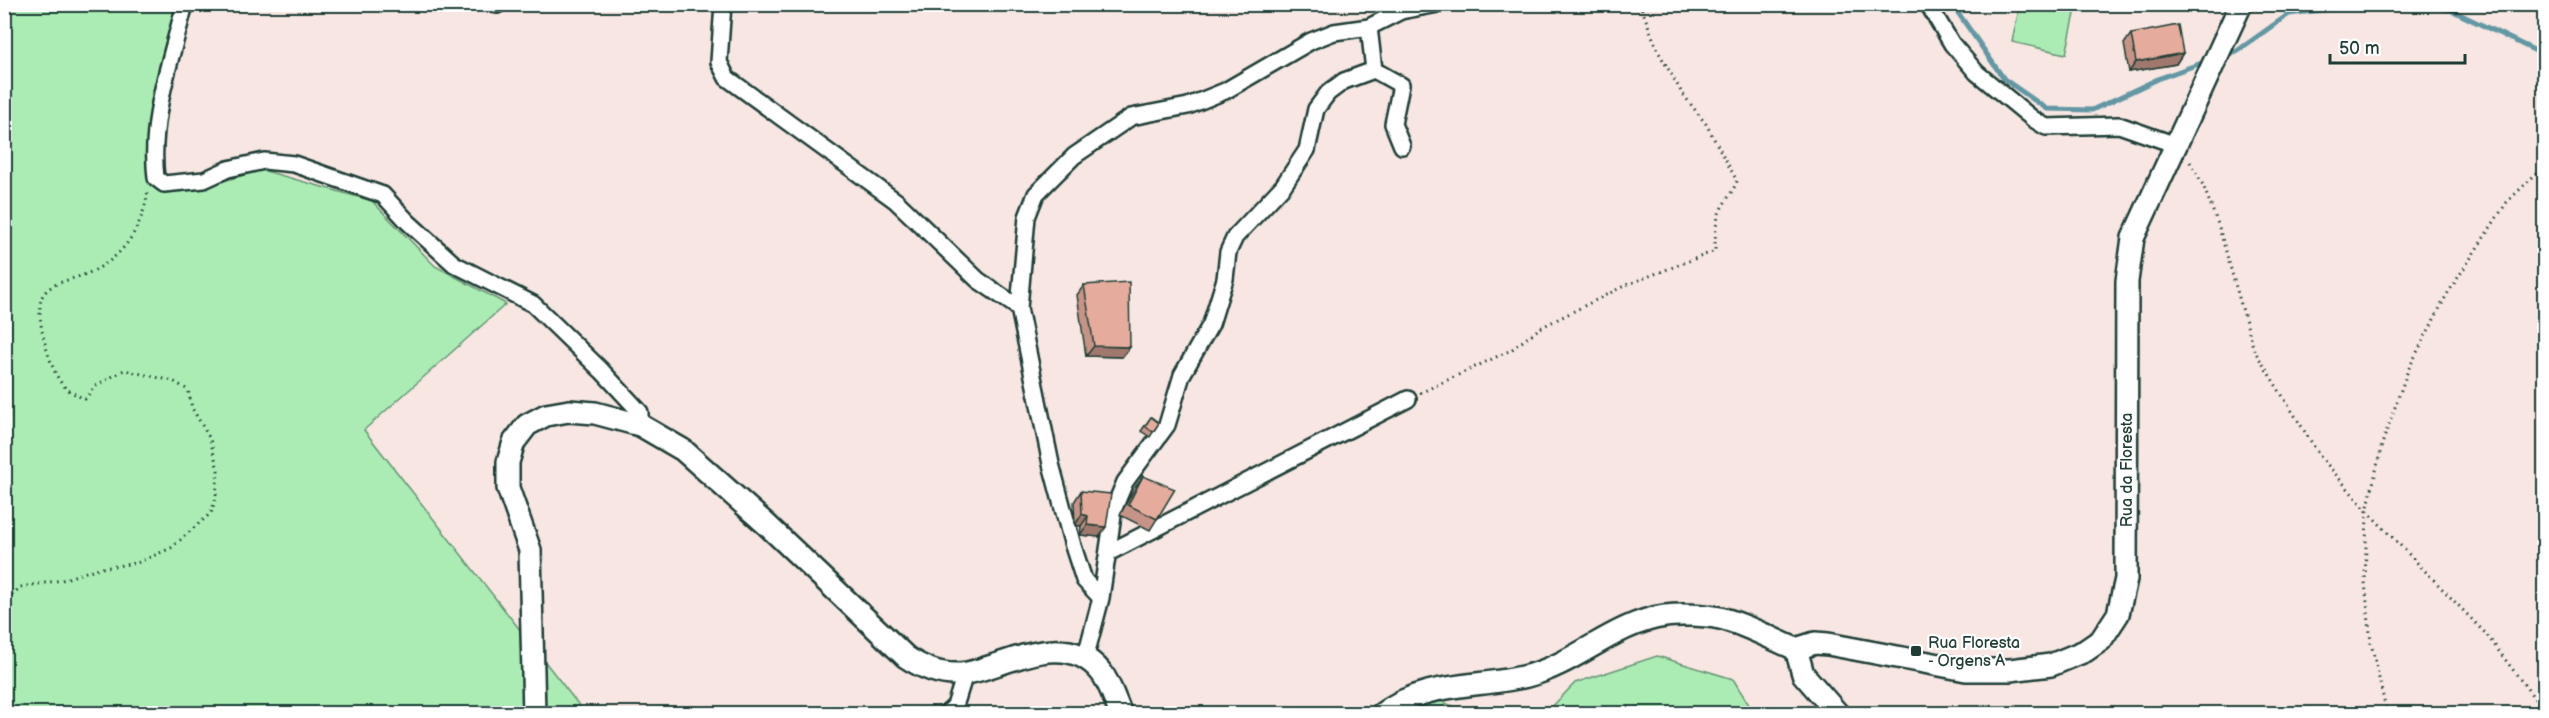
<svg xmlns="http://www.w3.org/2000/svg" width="2549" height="718" viewBox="0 0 2549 718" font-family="'Balsamiq Sans',sans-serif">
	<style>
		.green { fill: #abecb4; stroke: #659474; stroke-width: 1.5 }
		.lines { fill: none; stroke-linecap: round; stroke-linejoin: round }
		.stream { stroke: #6298a4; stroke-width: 5 }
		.street-casing { stroke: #1f3d34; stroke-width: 20 }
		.secondary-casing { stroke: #1f3d34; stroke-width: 26 }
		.path { stroke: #1f3d34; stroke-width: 3; stroke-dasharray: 1.5 4.5; stroke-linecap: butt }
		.street { stroke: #fff; stroke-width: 15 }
		.secondary { stroke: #fff; stroke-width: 21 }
		.wall { fill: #c59487; stroke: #1f3d34; stroke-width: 1.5 }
		.shaded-wall { fill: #a0786e; stroke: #1f3d34; stroke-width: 1.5 }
		.building { fill: #e5ac9d; stroke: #1f3d34; stroke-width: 1.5 }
		.poi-dot { fill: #1f3d34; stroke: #fff; stroke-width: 2 }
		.labels { text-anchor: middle; stroke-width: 4.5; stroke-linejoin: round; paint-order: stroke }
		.street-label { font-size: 16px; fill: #1f3d34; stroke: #fff }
		.poi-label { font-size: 16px; fill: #1f3d34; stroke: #fff; text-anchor: start }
	</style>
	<rect width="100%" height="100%" fill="#f7e6e2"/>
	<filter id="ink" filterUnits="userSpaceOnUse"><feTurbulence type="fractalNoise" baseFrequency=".0167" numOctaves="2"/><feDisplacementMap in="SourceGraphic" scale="12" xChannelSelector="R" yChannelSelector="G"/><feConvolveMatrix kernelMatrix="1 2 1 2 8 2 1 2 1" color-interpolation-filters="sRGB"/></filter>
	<g filter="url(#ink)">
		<path class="green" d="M4,5H195L167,55L148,172L160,191L213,184L262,170L372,201L435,266L506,304L364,430L585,713H5Z
			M2020,5H2077L2066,54L2012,42Z
			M1657,656L1733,679L1754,713H1546L1575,683Z
			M1420,693L1470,713L1386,714Z"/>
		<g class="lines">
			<path class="stream" d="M1952,4L2004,79L2047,109L2092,110L2160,78L2207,61
				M2410,4L2451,10L2544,55
				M2225,55L2237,51L2289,14L2371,4"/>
			<defs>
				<path id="street" d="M185,4C171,60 149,120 156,178L164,184L204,180L228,169L264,161L294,164L383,195L408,222L454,264L533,304L602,371L640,412V425
					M495,4L497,5
					M723,4L719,62L727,78L896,201L978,280L1019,308
					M1928,4L1952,44L1977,73L2033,119L2046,127L2119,125L2176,145
					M1374,70L1401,85L1393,124L1402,146
					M1108,553L1408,399
					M1101,598L1084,580L1073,546L1051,464L1019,308L1027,217L1036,194L1074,156L1131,117L1188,106L1225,91L1311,41L1334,32L1369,27L1401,11L1438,4
					M1085,659L1101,598L1114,508L1125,482L1167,425L1182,375L1211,324L1225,279L1228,252L1235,237L1283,186L1307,150L1316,109L1328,93L1344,81L1374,70L1369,27
					M946,714L955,706L965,674"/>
				<path id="secondary" d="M1796,649L1815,643L1828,644L1966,670H2010L2051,665L2085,651L2101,640L2118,614L2126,579L2127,281L2133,238L2241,4
					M1796,649L1803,674L1838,714
					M534,714L530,550L508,488V462L514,442L527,425L546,415L569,411L595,413L640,425L683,450L766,524L906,657C924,669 945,677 967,673C1009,665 1065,628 1101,672C1110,683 1115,701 1121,714
					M1382,714C1423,681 1479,688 1527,676C1576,664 1614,623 1665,616C1678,614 1707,615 1720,618C1743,623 1774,640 1796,649"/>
			</defs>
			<use href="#street" class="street-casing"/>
			<use href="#secondary" class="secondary-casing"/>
			<path class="path" d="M2190,162L2203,185L2218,224L2254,350L2320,456L2367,511L2486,634L2544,711
				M1420,393L1511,350L1540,328L1626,285L1715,251C1715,238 1715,224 1720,211C1725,201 1733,192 1737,181L1706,124L1682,93L1658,51L1640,4
				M4,604L20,587L62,580L95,569L137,563L171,548L211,513L216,497L218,470L210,439L192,408L188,390L173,381L124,370L95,386L85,399C76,395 68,391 62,384C50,369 34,315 42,297C49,282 72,280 86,274C122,260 142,229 148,191
				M4,689L7,714
				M2387,714L2371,643L2365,582L2367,511L2382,444L2408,370L2446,296L2507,202L2544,166"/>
			<use href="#street" class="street"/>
			<use href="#secondary" class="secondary"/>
		</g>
		<path class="wall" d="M2534,4H2544V12Z
			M2131,34L2183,53L2176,64L2129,72L2124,44Z
			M1084,285L1130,347L1122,357L1086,356L1077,295Z
			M1151,417L1159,423L1150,437L1141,431Z
			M1143,476L1157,519L1150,530L1120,515L1136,486Z
			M1081,491L1099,537L1080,535L1081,526L1075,525L1074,502Z"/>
		<path class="shaded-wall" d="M2183,53L2176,64L2129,72L2136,62Z
			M1094,346L1130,347L1122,357L1086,356Z
			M1082,514L1088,516L1081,526L1075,525Z
			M1087,525L1106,527L1099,537L1080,535Z"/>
		<path class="building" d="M2178,25L2183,53L2136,62L2131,34Z
			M1129,282L1130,347L1094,346L1084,285Z
			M1151,417L1159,423L1153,432L1145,426Z
			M1143,476L1175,489L1157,519L1128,505Z
			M1081,491L1111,494L1106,527L1087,525L1088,516L1082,514Z"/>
	</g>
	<rect class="poi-dot" x="1910" y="645" width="12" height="12" rx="3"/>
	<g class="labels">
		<g class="street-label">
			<text transform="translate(2126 470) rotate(-90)" y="6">Rua da Floresta</text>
		</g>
		<g class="poi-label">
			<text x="1928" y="648">Rua Floresta<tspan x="1928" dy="18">- Orgens A</tspan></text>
		</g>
	</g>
	<rect width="2549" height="718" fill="none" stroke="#fff" stroke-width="24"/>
	<rect x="12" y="12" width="2525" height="694" fill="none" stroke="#1f3d34" stroke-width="2" filter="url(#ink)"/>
	<path d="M2330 54v9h135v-9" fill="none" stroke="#1f3d34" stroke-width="3"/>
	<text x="2339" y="54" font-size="18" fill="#1f3d34" stroke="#ffffff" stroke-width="4.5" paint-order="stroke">50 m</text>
</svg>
